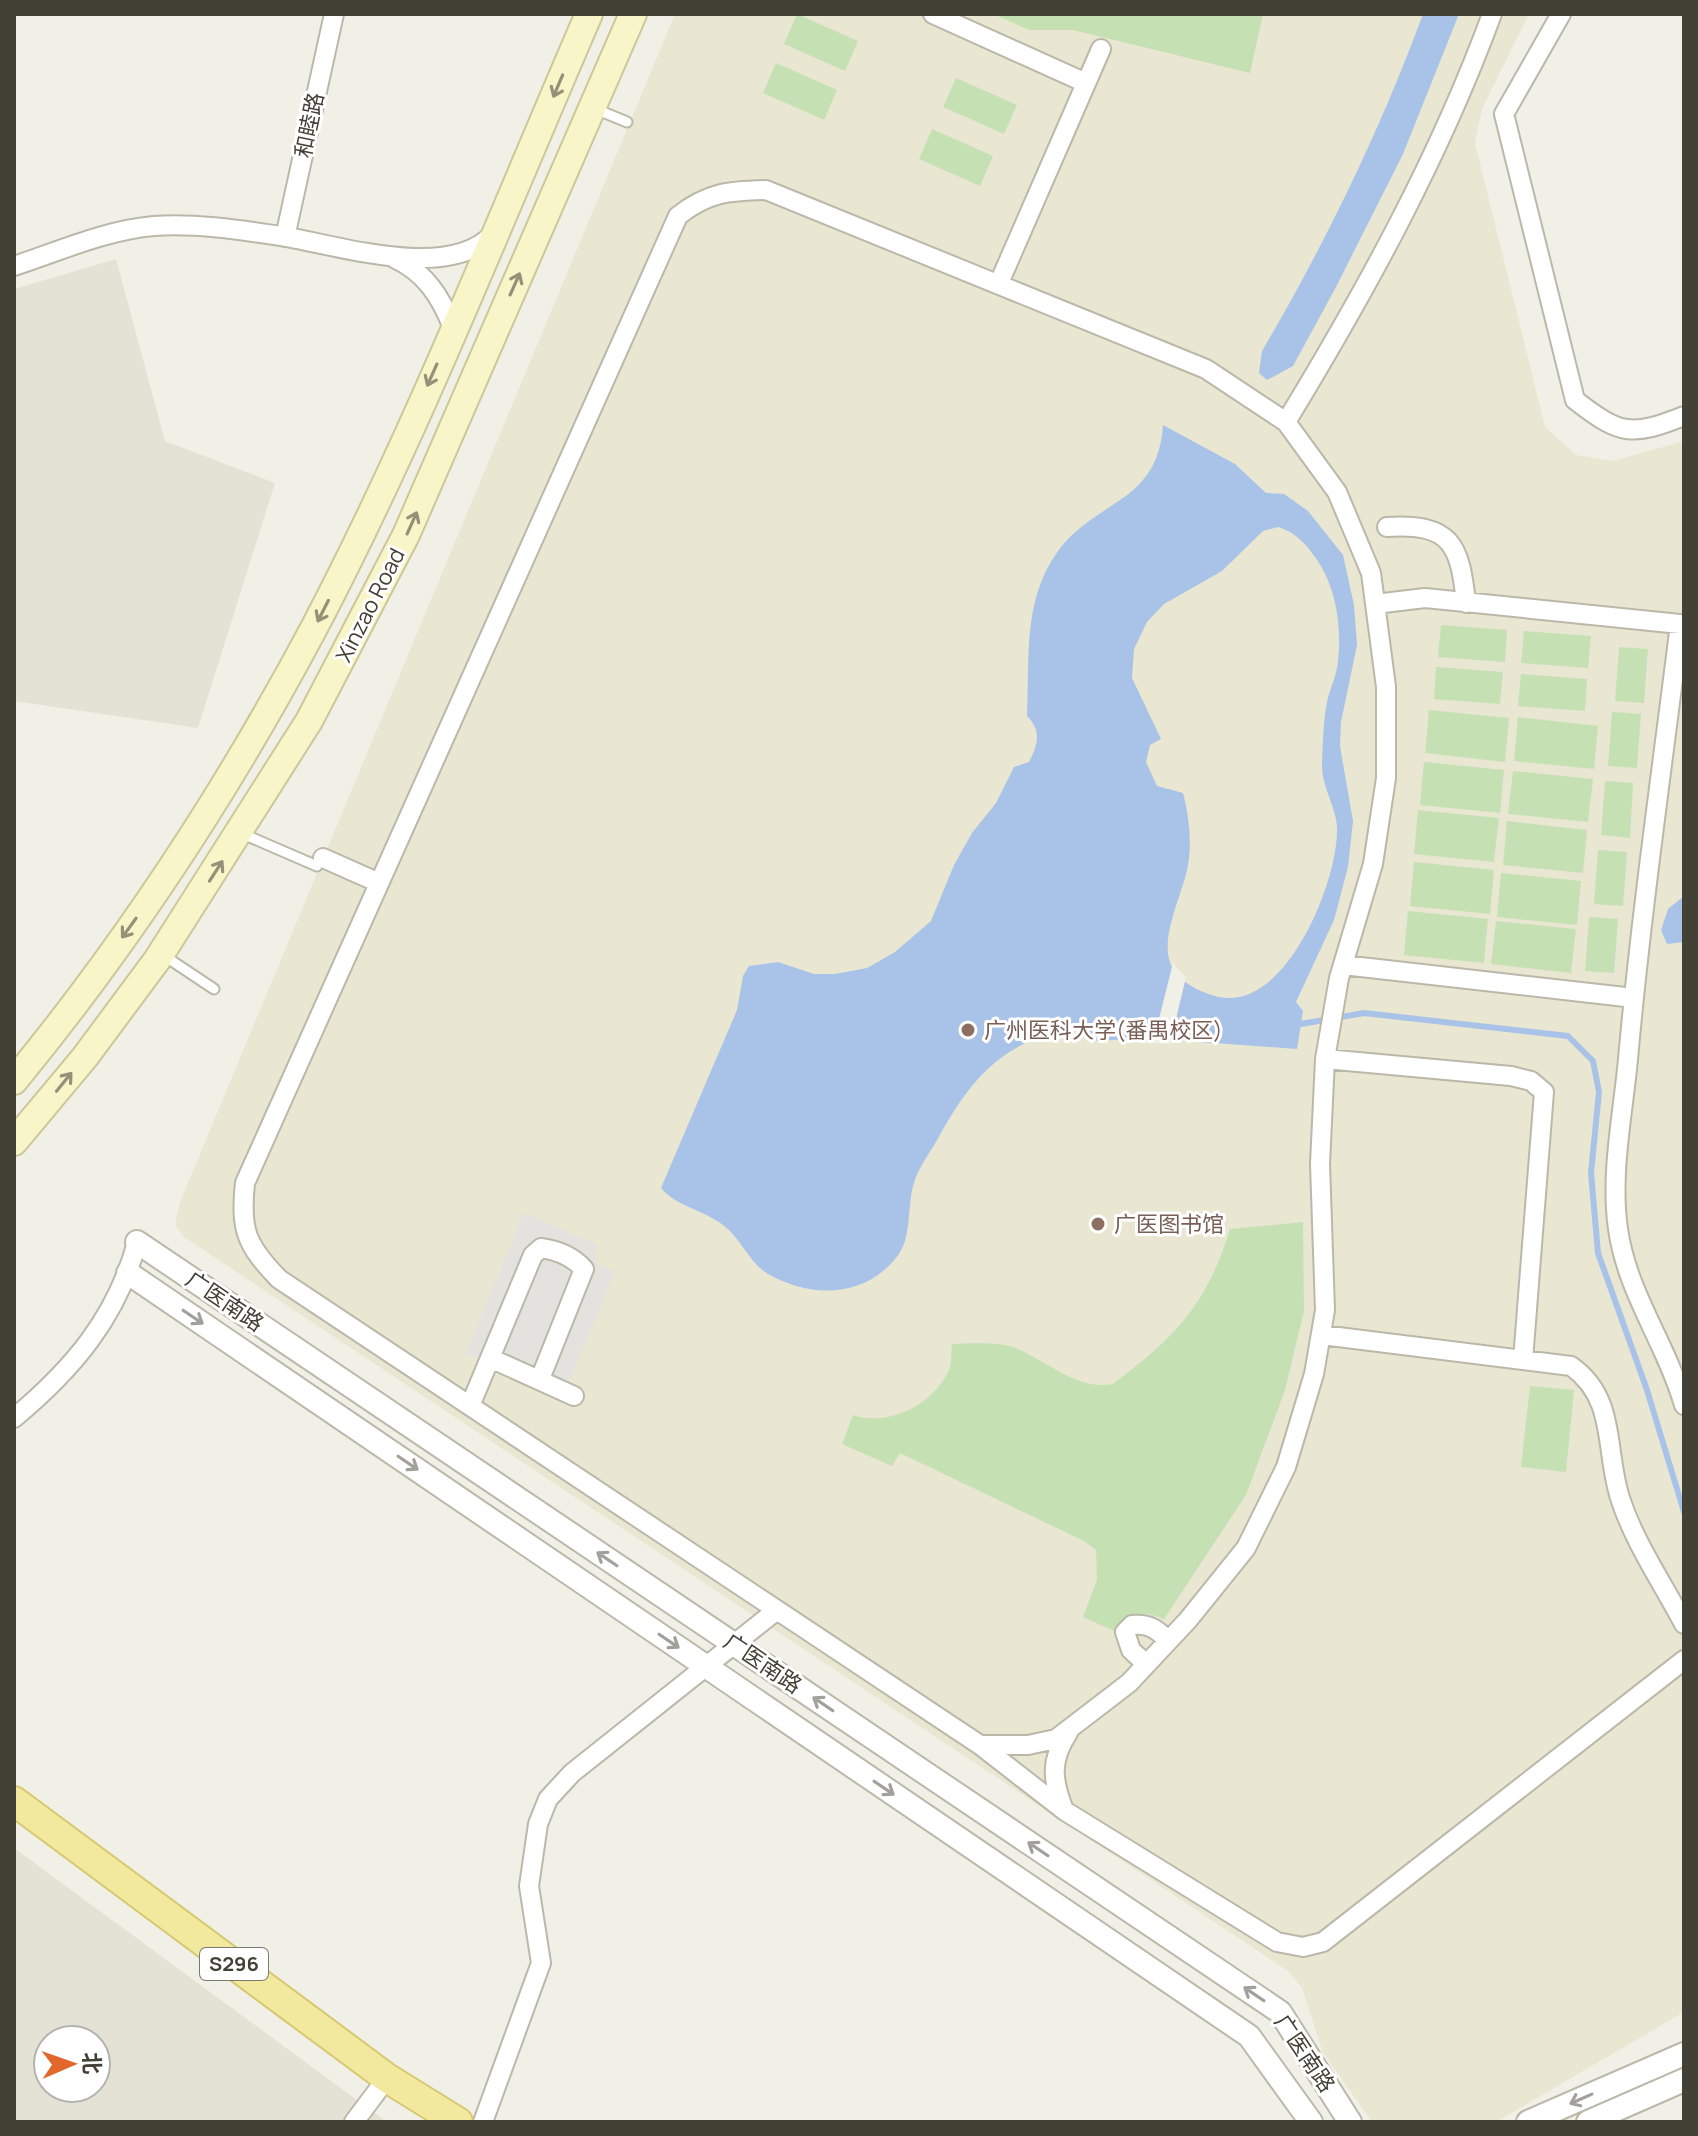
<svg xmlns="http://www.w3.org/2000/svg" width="1698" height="2136" viewBox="0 0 1698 2136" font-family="Manrope,'Noto Sans SC',sans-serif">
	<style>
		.residential { fill: #e4e2d5; fill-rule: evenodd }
		.education { fill: #e9e6d2 }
		.green { fill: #c5e1b4 }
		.parking { fill: #e3e2de }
		.water { fill: #a9c3e8; fill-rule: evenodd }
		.pier { fill: #f1f0e6 }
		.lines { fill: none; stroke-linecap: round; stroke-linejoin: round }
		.stream { stroke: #a9c3e8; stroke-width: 6 }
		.service-casing { stroke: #bbb8aa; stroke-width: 13 }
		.minor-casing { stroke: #bbb8aa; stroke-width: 22 }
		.tertiary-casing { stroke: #bbb8aa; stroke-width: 26 }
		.secondary-casing { stroke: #ccc79b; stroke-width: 30 }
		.primary-casing { stroke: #d6c870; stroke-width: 32 }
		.service { stroke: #fff; stroke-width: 9 }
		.minor { stroke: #fff; stroke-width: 18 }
		.tertiary { stroke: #fff; stroke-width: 22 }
		.secondary { stroke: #f8f5c9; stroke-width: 26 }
		.primary { stroke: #f3e99e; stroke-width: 28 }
		.oneway { stroke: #949178 }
		.oneway2 { stroke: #a1a09a }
		.education-dot { fill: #8d6e63; stroke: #fff; stroke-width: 3 }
		.labels { text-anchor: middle; stroke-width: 6; stroke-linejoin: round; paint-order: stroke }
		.shield { fill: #fff; stroke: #7b7972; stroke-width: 2 }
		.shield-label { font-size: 20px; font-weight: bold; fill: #434036 }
		.street-label { font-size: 22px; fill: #434036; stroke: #fff }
		.education-label { font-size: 22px; fill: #785e54; stroke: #fff; text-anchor: start }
	</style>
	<rect width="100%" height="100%" fill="#f1f0e6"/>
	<path class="residential" d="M116,259L165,441L275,483L198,728L14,701V289Z
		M14,1848L387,2122H14ZM48,2040H96V2088H48Z"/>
	<path class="education" d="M675,14H1529L1482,109L1475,143L1545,427L1576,455L1613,461L1684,441V2012L1496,2122H1372L1323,2053L1302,1988L1288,1971L184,1237L175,1225L180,1202Z"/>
	<path class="green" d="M797,14L858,41L845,71L784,44Z
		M993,14H1263L1250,73L1073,30H1029Z
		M776,63L837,90L824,120L763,93Z
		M956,78L1017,105L1004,134L943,107Z
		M932,129L993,156L980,186L919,159Z
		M1441,625L1507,630L1505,662L1438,657Z
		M1524,631L1591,636L1588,668L1521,663Z
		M1619,647L1648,649L1644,703L1615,701Z
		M1436,667L1503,672L1500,704L1434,699Z
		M1521,674L1587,679L1585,711L1518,706Z
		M1429,710L1509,718L1505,762L1425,753Z
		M1612,712L1641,714L1637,768L1608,766Z
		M1518,717L1598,726L1594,769L1514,761Z
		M1424,762L1504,770L1500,813L1420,805Z
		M1513,771L1593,779L1588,822L1508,814Z
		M1605,781L1633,783L1630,838L1601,835Z
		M1418,810L1499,818L1494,862L1414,854Z
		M1507,821L1587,830L1583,873L1503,865Z
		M1598,850L1627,852L1623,906L1594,904Z
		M1414,862L1494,870L1490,914L1410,906Z
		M1501,873L1581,881L1577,925L1497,917Z
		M1408,911L1488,919L1484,963L1404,955Z
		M1589,917L1618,919L1614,973L1585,971Z
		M1496,921L1576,929L1571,973L1491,964Z
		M1303,1222L1304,1311L1285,1390L1246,1495L1164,1619C1142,1610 1129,1613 1114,1631L1083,1617L1097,1580L1096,1550L1084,1541L900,1453L892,1466L842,1444L853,1415C889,1427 933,1405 949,1370C952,1363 951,1352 952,1344C972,1344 995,1341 1015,1348C1047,1360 1077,1391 1113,1384C1175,1337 1207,1305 1230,1229Z
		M1530,1386L1574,1390L1566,1472L1521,1467Z"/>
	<path class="parking" d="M524,1213L597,1244L594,1259L599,1265L615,1272L561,1401L466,1353Z"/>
	<path class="water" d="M1423,14H1459L1403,154L1336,287L1293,366L1267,380L1259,373L1262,351C1325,244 1380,131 1423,14Z
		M1163,425L1235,464L1266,493L1284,494L1308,511L1343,555L1354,605L1357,645L1341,722L1340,746L1353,821L1348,867L1334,920L1296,1002L1303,1011L1297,1049L1147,1038L1097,1041C1081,1024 1069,1028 1048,1034C990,1053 965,1090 937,1140C930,1153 918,1168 914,1183C907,1204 912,1235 899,1254C867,1298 812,1299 768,1274C749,1263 741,1238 723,1225C704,1210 677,1207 661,1188L737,1010L743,976L749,966L778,962L814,974H835L867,968L895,952L931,921L954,865L972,833L996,803L1014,767L1029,762C1038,744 1042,731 1027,716C1030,658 1022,601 1058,551C1096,499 1158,504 1163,425ZM1278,527C1295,532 1305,543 1315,557C1336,586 1342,626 1338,661C1337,675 1330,688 1327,702C1323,722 1323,743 1322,763C1321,786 1336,806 1337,827C1339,880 1285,1016 1215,996C1198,991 1179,982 1171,965C1159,936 1183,895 1188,865C1192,841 1189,816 1183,793L1157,786L1146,762L1150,745L1161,739L1132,678L1134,649L1147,622L1164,604L1222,571L1263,531Z
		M1684,896V942L1667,944L1661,930L1668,909Z"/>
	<path class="pier" d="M1173,963L1186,977L1170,1044L1153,1043Z"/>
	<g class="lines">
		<path class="stream" d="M1301,1024L1364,1013L1568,1036L1593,1061L1599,1092L1591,1173L1598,1253L1647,1390L1684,1512"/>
		<defs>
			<path id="service" d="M593,108L627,122
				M243,834L317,866
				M163,955L214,989"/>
			<path id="minor" d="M933,14L1086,83
				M1561,14L1504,114L1575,400C1620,435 1631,437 1684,416
				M285,237L334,14
				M394,258C425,272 441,297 453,328
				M14,266C60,251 106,230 154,226C196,223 240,230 281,236C338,245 448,282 493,234
				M999,283L1101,49
				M1286,422C1365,292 1439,158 1492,14
				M1387,527C1451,523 1460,544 1466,603
				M1375,604L1425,598L1680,624C1662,769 1641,914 1628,1059C1623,1114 1610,1174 1618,1229C1627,1293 1666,1343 1684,1405
				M323,858L377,882
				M1343,965L1634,998
				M1325,1059L1511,1076L1531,1081L1544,1092L1523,1360
				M1322,1335L1571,1366C1618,1399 1604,1452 1621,1501C1635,1543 1663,1584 1684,1624
				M490,1358L574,1396
				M470,1406L533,1255L541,1248C557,1250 573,1257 584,1269L540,1379
				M14,1418C73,1369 117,1317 137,1242
				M1146,1664L1131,1650L1125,1632L1132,1625C1149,1623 1156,1629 1168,1640
				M980,1745H1028L1056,1739L1129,1683L1188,1620L1246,1548L1286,1467L1314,1374L1325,1310L1320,1164L1325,1059L1339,978L1373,864L1386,778V687L1371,573L1337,492L1286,422L1206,369L766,190C729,191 708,192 678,216L245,1183C240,1230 246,1245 279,1279L980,1745L1065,1811L1277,1942L1303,1947L1323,1942L1684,1660
				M1064,1810C1052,1780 1050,1760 1068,1733
				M354,2122L387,2078
				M483,2122L541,1963L529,1886L538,1824L548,1799L572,1773L777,1610"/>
			<path id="tertiary" d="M137,1242L1280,2012L1350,2122
				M128,1273L1249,2036L1311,2122
				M1528,2122L1684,2054
				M1588,2122L1684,2080"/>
			<path id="secondary" d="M14,1081C129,941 229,788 314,628C418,430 500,219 589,14
				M14,1142L85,1057L157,960L309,721L406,535L633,14"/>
			<path id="primary" d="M14,1801L387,2078L458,2122"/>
		</defs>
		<use href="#service" class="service-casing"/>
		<use href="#minor" class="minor-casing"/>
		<use href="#tertiary" class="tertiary-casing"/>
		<use href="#secondary" class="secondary-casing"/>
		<use href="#primary" class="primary-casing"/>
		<use href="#service" class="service"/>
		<use href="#minor" class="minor"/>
		<use href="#tertiary" class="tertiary"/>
		<use href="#secondary" class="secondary"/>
		<use href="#primary" class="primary"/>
	</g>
	<defs><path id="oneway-shaft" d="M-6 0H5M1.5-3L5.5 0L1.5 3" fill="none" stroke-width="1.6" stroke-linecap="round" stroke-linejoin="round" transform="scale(2)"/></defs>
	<g class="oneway">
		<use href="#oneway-shaft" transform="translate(558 86) rotate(113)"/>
		<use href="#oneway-shaft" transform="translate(515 284) rotate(-66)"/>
		<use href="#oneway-shaft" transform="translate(432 375) rotate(114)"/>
		<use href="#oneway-shaft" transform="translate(412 523) rotate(-66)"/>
		<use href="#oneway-shaft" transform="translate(323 611) rotate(117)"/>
		<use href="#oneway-shaft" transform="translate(216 871) rotate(-57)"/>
		<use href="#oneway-shaft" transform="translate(129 928) rotate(126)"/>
		<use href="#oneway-shaft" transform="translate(64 1082) rotate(-51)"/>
	</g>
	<g class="oneway2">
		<use href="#oneway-shaft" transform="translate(193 1317) rotate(34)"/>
		<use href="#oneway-shaft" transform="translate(408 1463) rotate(34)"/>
		<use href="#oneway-shaft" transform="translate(607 1559) rotate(-146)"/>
		<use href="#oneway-shaft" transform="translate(669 1641) rotate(34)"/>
		<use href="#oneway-shaft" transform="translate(823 1704) rotate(-146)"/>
		<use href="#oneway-shaft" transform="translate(884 1788) rotate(34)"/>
		<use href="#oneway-shaft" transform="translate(1038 1849) rotate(-146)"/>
		<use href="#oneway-shaft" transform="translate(1254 1994) rotate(-146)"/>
		<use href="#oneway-shaft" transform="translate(1581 2099) rotate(156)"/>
	</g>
	<g class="education-dot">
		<circle cx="968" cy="1030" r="8"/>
		<circle cx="1098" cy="1224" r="8"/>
	</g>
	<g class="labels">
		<rect class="shield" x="200" y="1948" width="68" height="32" rx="6"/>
		<g class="shield-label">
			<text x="234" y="1971">S296</text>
		</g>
		<g class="street-label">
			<text transform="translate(309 125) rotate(-78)" y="8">和睦路</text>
			<text transform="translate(370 605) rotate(-63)" y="8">Xinzao Road</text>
			<text transform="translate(225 1301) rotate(34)" y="8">广医南路</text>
			<text transform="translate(763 1663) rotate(34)" y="8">广医南路</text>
			<text transform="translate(1305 2053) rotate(56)" y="8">广医南路</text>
		</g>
		<g class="education-label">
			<text x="984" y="1038">广州医科大学(番禺校区)</text>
			<text x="1114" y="1232">广医图书馆</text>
		</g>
	</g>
	<rect width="1698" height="2136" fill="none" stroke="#434036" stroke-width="32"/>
	<g transform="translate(72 2064) rotate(88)"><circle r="38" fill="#ffffff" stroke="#b4b3af" stroke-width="2"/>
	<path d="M0-6L14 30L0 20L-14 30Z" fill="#e2672d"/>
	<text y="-12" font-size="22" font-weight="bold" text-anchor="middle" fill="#434036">北</text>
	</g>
</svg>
